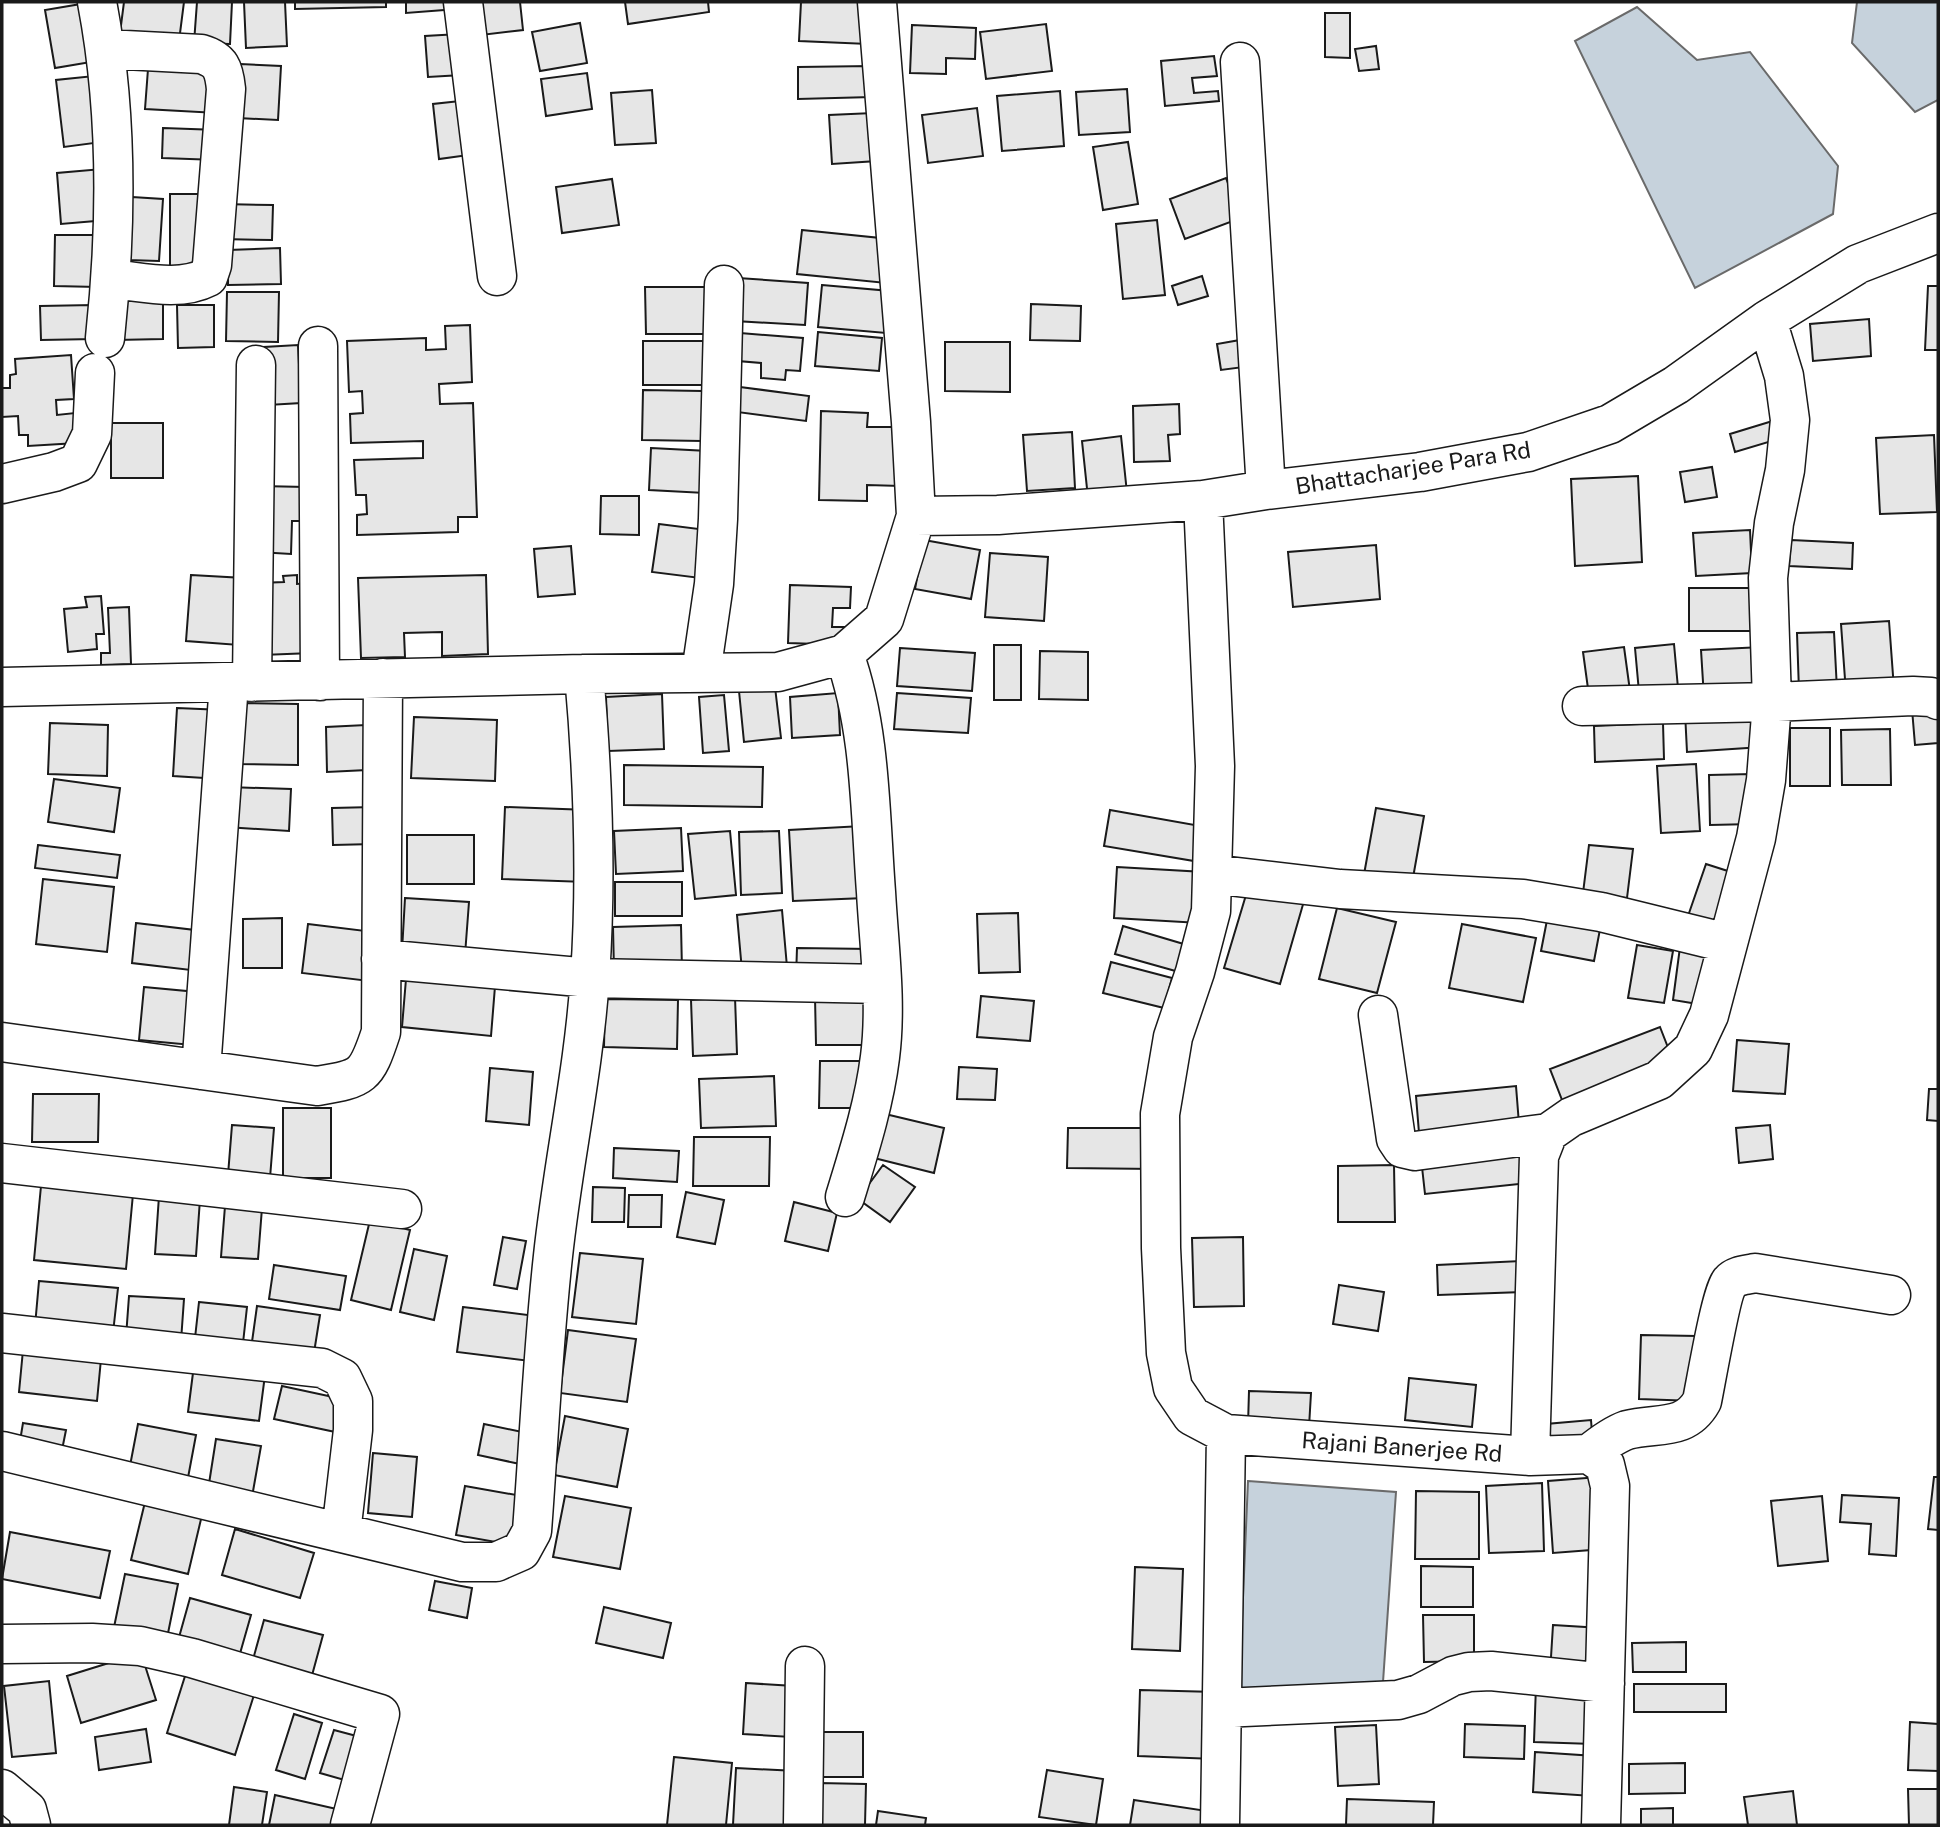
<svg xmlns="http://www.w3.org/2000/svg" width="1940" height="1827" viewBox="0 0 1940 1827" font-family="'Public Sans',sans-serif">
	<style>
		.water { fill: #c6d2dc; stroke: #6a6a6a; stroke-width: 2 }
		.building { fill: #e6e6e6; stroke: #1a1a1a; stroke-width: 2 }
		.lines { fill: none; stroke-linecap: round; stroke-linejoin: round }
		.minor-casing { stroke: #1a1a1a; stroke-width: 41 }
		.minor { stroke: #fff; stroke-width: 38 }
		.labels { text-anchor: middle; stroke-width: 5; stroke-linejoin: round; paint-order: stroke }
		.street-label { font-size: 23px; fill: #1a1a1a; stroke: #fff }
	</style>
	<rect width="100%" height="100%" fill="#fff"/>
	<path class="water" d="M1857,2H1938V100L1915,112L1852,43Z
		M1637,7L1697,60L1750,52L1838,166L1833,214L1695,288L1575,41Z
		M1248,1481L1396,1492L1383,1682L1239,1691Z"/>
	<path class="building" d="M124,2H184L179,41L120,33Z
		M197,2H232L230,44L194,43Z
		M244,2H285L287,46L246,48Z
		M295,2H386V7L295,9Z
		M406,2H457V9L406,13Z
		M469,2H520L523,30L473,36Z
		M625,2H708L709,12L628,24Z
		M801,2H870L868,44L799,41Z
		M87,3L97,61L55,68L45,10Z
		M1325,13H1350V58L1325,57Z
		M580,23L587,63L540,71L532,32Z
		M1046,24L1052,71L986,79L980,32Z
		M912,25L976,28L975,59L946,58V74L910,73Z
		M459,34L462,75L428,77L425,36Z
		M1376,46L1379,69L1359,71L1355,49Z
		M1214,56L1217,76L1192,78L1194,93L1218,91L1219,101L1165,106L1161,61Z
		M240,64L281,66L278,120L238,118Z
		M871,66L872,97L798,99V67Z
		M148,69L220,73L217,113L145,109Z
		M587,73L592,109L546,116L541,79Z
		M94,76L102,142L64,147L56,80Z
		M1127,89L1130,132L1079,135L1076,92Z
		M652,90L656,143L615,145L611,93Z
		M1060,91L1064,146L1002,151L997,96Z
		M469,100L476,154L439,159L433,104Z
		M977,108L983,156L928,163L922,115Z
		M873,113L877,161L832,164L829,115Z
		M163,128L218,130L217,160L162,158Z
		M1128,142L1138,204L1103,210L1093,147Z
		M102,169L107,220L61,224L57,173Z
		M1226,178L1241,218L1185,239L1170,199Z
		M612,179L619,225L562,233L556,187Z
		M170,194H198V269H170Z
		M132,197L163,199L159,261L128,260Z
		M222,204L273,205L272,240L221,239Z
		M1157,220L1165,295L1123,299L1116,224Z
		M802,230L890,239L886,283L797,274Z
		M55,235H99L98,287L54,286Z
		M280,248L281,284L228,285V250Z
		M1202,276L1208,296L1178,305L1172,286Z
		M738,278L808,283L805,325L735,321Z
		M822,285L890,291L886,333L818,327Z
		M1928,286H1938V350H1925Z
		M645,287H708V334H646Z
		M227,292H279L278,342L226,341Z
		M116,298H163V339L116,340Z
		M1031,304L1081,306L1080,341L1030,340Z
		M93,305L94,339L41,340L40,306Z
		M177,305H214V347L178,348Z
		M1869,319L1871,356L1813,361L1810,324Z
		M470,325L472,382L439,384L440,404L473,403L477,517H458V532L357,535V515L367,514L366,495H356L354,460L423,458V441L351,443L350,414L363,413L362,391L349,392L347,341L426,338V350L446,349L445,326Z
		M818,332L882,338L879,371L815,366Z
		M740,333L803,338L800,371L786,370L785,380L761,378V363L738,361Z
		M1240,340L1244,367L1221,370L1217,344Z
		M643,341H705V385H643Z
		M945,342H1010V392L945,391Z
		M298,345L301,403L268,405L264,347Z
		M71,355L74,399L56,400L57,415L75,413L77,443L28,446V435H19L18,416L2,417V388H10V375L16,374L15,359Z
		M740,387L809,396L806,421L737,412Z
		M643,390L702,391V441L642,440Z
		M1179,404L1180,434L1168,435L1170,461L1134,462L1133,406Z
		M821,411L868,413L867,427H902L901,486L867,485V501L819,500Z
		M1779,419L1785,437L1735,452L1730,434Z
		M111,423H163V478H111Z
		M1072,432L1075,488L1027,491L1023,435Z
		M1934,435L1937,512L1880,514L1876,438Z
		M1121,436L1127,493L1088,498L1082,441Z
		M651,448L708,451L705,493L649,490Z
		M1712,467L1717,497L1685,502L1680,472Z
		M1638,476L1642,562L1575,566L1571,479Z
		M260,486L306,487L305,521H292L291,554L258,552Z
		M601,496H639V535L600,534Z
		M659,524L707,530L700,578L652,572Z
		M1750,530L1752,573L1696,576L1693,533Z
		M924,540L980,550L971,599L915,589Z
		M1791,540L1853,543L1852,569L1789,566Z
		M1376,545L1380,599L1293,607L1288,552Z
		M571,546L575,594L538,597L534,549Z
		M990,553L1048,557L1044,621L985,617Z
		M191,575L244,578L239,645L186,641Z
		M297,575V584L308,583L312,653L262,655L259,583L284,582L283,576Z
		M486,575L488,654L442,656V632L404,633L405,657L361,658L358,578Z
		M790,585L851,587L850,608H833L832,627H848L847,645L788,643Z
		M1689,588H1760L1759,631H1689Z
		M101,596L104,634H96L97,649L68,652L64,609L87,607L85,597Z
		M129,607L131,664L101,665V653H110L108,608Z
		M1889,621L1894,689L1846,693L1841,624Z
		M1834,632L1837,690L1799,691L1797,633Z
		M1674,644L1678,688L1639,692L1635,648Z
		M994,645H1021V700H994Z
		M1624,647L1630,691L1589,696L1583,652Z
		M1762,647L1764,694L1704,698L1701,650Z
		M900,648L975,653L972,691L897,686Z
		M1040,651L1088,652V700L1039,699Z
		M775,687L781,738L744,742L739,691Z
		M838,693L840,735L792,738L790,697Z
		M897,693L971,698L968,733L894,729Z
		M662,694L664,749L608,751L606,697Z
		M724,695L729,751L703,753L699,697Z
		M233,703L298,704V765L233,764Z
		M1938,706V743L1915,745L1912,709Z
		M177,708L223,710L220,779L173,776Z
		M1759,708L1762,747L1687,752L1685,712Z
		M414,717L497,720L495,781L411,778Z
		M50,723L108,725L107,776L48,774Z
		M1663,723L1664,759L1595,762L1594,726Z
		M366,725L367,770L327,772L326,727Z
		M1790,728H1830V786H1790Z
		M1890,729L1891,785H1842L1841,730Z
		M1696,764L1700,831L1661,833L1657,766Z
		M624,765L763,767L762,807L624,805Z
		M1752,774L1753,824L1710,825L1709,775Z
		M54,779L120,788L114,832L48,822Z
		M228,787L291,789L289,831L226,827Z
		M374,807V844L333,845L332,808Z
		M505,807L589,810L586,882L502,879Z
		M1376,808L1424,816L1411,889L1363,880Z
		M1110,810L1206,827L1200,862L1104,846Z
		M862,826L865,898L793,901L789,830Z
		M681,828L683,871L616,874L614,831Z
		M730,831L736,895L695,899L688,834Z
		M779,831L782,893L741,895L739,832Z
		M407,835H474V884H407Z
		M38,845L120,855L117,878L35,868Z
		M1589,845L1633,849L1627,898L1583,893Z
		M1706,864L1734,873L1717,925L1688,916Z
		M1117,867L1204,872L1200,923L1114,918Z
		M43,879L114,887L107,952L36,944Z
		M615,882H682V916H615Z
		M1249,885L1304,901L1280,984L1224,968Z
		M405,898L469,902L465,955L402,951Z
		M1337,908L1396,922L1377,993L1319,979Z
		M782,910L787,967L742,971L737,915Z
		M1018,913L1020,972L979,973L977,914Z
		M1548,915L1601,924L1594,961L1541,951Z
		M282,918V968H243V919Z
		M136,923L203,931L199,971L132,963Z
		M308,924L374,932L369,981L302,973Z
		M1462,924L1536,938L1523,1002L1449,988Z
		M681,925L682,970L614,971L613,927Z
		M1123,926L1187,945L1179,972L1115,954Z
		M1637,945L1673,951L1664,1003L1628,998Z
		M1680,947L1711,951L1704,1005L1673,1000Z
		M797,948L871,949L870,979L796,978Z
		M1111,962L1172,978L1164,1008L1103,993Z
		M407,967L496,974L491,1036L402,1027Z
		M144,987L197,992L192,1045L139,1040Z
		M981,996L1034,1001L1030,1041L977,1037Z
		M735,997L737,1054L693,1056L691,1000Z
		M815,997H870L871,1045H816Z
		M605,999L678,1000L677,1049L604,1047Z
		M1660,1027L1674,1063L1564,1105L1550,1069Z
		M1737,1040L1789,1044L1785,1094L1733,1091Z
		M820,1061H868L867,1108H819Z
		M959,1067L997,1069L995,1100L957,1099Z
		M490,1068L533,1072L529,1125L486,1121Z
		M774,1076L776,1126L701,1128L699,1079Z
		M1516,1086L1519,1124L1419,1133L1416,1096Z
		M1929,1089H1938V1121L1927,1120Z
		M33,1094H99L98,1142H32Z
		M283,1108H331V1178H283Z
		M881,1113L944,1128L934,1173L870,1157Z
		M232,1125L274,1128L270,1178L228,1175Z
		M1770,1125L1773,1159L1739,1163L1736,1128Z
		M1068,1128H1155V1169L1067,1168Z
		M694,1137H770L769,1186H693Z
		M1524,1147L1528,1183L1425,1194L1421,1158Z
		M614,1148L679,1151L677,1182L613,1178Z
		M883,1165L915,1187L890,1222L858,1199Z
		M1394,1165L1395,1222H1338V1166Z
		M41,1186L133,1194L126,1269L34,1260Z
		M593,1187L625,1188L624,1222H592Z
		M686,1192L724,1200L715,1244L677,1237Z
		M629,1195H662L661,1227H628Z
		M159,1196L200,1199L196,1256L155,1254Z
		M794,1202L837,1213L828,1251L785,1241Z
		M225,1206L262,1208L258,1259L221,1257Z
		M370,1220L410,1230L391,1310L351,1300Z
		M503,1237L526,1241L517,1289L494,1285Z
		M1243,1237L1244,1306L1194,1307L1192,1238Z
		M414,1249L447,1256L434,1320L400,1312Z
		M580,1253L643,1259L636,1324L572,1317Z
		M1521,1261L1523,1292L1438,1295L1437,1265Z
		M274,1265L346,1276L340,1310L269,1299Z
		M39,1281L118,1288L113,1333L35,1326Z
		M1339,1285L1384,1292L1378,1331L1333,1324Z
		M129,1296L184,1299L181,1341L126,1337Z
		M199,1302L247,1307L243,1343L195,1338Z
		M257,1306L320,1315L313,1359L251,1349Z
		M463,1307L544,1317L538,1362L457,1352Z
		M568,1330L636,1339L627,1402L560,1393Z
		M1641,1335L1697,1336L1695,1401L1639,1399Z
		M23,1350L101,1359L97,1401L19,1392Z
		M194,1365L265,1375L259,1421L188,1412Z
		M1409,1378L1476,1385L1472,1427L1405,1420Z
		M282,1386L347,1400L340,1433L274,1419Z
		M1249,1391L1311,1393L1309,1427L1248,1425Z
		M565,1416L628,1429L617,1487L554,1475Z
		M1591,1420L1593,1445L1548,1449L1546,1424Z
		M23,1423L66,1430L61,1455L19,1447Z
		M138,1424L196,1435L187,1483L129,1471Z
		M484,1424L527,1433L520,1464L478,1455Z
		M216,1439L261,1446L252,1497L208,1490Z
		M373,1453L417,1457L412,1517L368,1513Z
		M1599,1477L1604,1549L1553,1553L1548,1481Z
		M1934,1477H1938V1530L1928,1529Z
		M1542,1483L1544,1551L1489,1553L1486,1486Z
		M465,1486L522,1496L513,1545L456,1535Z
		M1416,1491L1479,1492V1559H1415Z
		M1842,1495L1899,1498L1896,1556L1869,1554L1871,1524L1840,1522Z
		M565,1496L631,1508L620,1569L553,1557Z
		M1822,1496L1828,1561L1778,1566L1771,1501Z
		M145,1502L202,1515L188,1574L131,1560Z
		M235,1529L314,1553L300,1598L222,1575Z
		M10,1532L110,1551L100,1598L2,1579Z
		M1421,1566L1473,1567V1607H1421Z
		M1135,1567L1183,1569L1180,1651L1132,1649Z
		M125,1574L178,1584L166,1643L113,1632Z
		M435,1581L472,1588L467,1618L429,1610Z
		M190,1598L251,1615L237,1664L176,1648Z
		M604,1607L671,1623L663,1658L596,1643Z
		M1423,1615H1474V1661L1424,1662Z
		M264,1620L323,1635L311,1679L252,1663Z
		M1553,1625L1601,1628L1598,1675L1550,1673Z
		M1686,1642V1672H1633L1632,1643Z
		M141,1653L156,1700L81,1723L67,1676Z
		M186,1673L254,1695L235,1755L167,1733Z
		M49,1681L56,1753L12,1757L4,1686Z
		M746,1683L794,1686L791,1737L743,1734Z
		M1634,1684H1726V1712H1634Z
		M1536,1685L1594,1687L1593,1744L1534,1742Z
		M1140,1690L1216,1692L1215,1759L1138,1756Z
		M294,1714L322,1723L305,1779L276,1770Z
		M1910,1722L1938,1724V1771L1908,1770Z
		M1465,1724L1525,1726L1524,1759L1464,1757Z
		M1376,1725L1379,1784L1338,1786L1335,1727Z
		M146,1729L151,1762L99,1770L95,1737Z
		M334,1730L364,1738L355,1783L320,1773Z
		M815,1732H863V1777H815Z
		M1535,1752L1595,1756L1592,1796L1533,1792Z
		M674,1757L732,1763L726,1825H667Z
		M1685,1763V1793L1629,1794V1764Z
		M736,1768L797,1771L794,1825H733Z
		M1047,1770L1103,1779L1096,1825L1039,1817Z
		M819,1783L866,1784L865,1825H818Z
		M234,1787L267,1792L262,1825H229Z
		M1908,1789H1938V1825H1909Z
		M1793,1791L1797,1825H1748L1744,1797Z
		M275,1795L341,1810L338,1825H269Z
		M1347,1799L1434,1802L1433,1825H1346Z
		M1134,1800L1207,1811L1205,1825H1130Z
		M1673,1808V1825H1641V1809Z
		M878,1811L926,1818L925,1825H876Z"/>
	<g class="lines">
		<defs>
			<path id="minor" d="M97,2C118,112 117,226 105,338
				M463,2L497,276
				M106,49L201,54C221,60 224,69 226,89L212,265L208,277C179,292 143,282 111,279
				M1240,62L1266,490
				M318,346L320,681
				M2,484L54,472L78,463L92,434L95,373
				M1203,500L1215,766L1211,911L1195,972L1173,1037L1160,1114L1161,1248L1166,1353L1173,1388L1192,1416L1226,1434
				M916,516L998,515L1203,500L1266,490L1420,472L1528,452L1610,424L1676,385L1767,320L1858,264L1938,233
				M844,654C871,729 870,813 876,892C879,946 887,1003 880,1057C874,1105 859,1151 845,1197
				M701,673L714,584L718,519L724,285
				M252,682L256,365
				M2,687L584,674L778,672L844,654L884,619L916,516L911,422L877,2
				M1582,706L1772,702L1913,696L1931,697L1938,700
				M1212,874L1340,889L1523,899L1601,912L1727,943
				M381,959L590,978L882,984
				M1378,1015L1396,1139L1402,1148L1415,1151L1548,1133
				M2,1042L317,1086C363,1078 366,1078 381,1032L383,678
				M201,1070L229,683
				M2,1163L402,1209
				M2,1333L322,1368L342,1378L353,1401V1430L341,1533
				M2,1451L462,1562H496L521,1551L532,1531C539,1439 543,1347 553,1256C563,1162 584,1070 590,976C597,875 593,775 584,674
				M1589,1454C1600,1445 1613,1435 1627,1430C1656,1422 1685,1432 1702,1401C1706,1382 1721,1292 1730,1282C1736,1275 1747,1275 1755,1273L1891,1295
				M1530,1456L1539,1156L1548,1133L1571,1117L1659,1080L1693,1049L1709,1015L1756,838L1766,780L1772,702L1768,578L1774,523L1785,470L1790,420L1784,376L1767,320
				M2,1644L92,1643L140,1646L192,1658L380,1714L350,1825
				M1222,1708L1398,1700L1419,1694L1453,1676L1469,1672L1491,1671L1605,1683
				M2,1789L27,1810L31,1825
				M803,1825L805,1666
				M1220,1825L1226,1434L1530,1456L1589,1454L1605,1465L1610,1486L1601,1825"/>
		</defs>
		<use href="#minor" class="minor-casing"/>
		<use href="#minor" class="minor"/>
	</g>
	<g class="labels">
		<g class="street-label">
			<text transform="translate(1413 468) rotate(-9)" y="8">Bhattacharjee Para Rd</text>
			<text transform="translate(1402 1447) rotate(4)" y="8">Rajani Banerjee Rd</text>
		</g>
	</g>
	<rect width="1940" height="1827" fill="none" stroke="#1a1a1a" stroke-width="7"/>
</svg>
